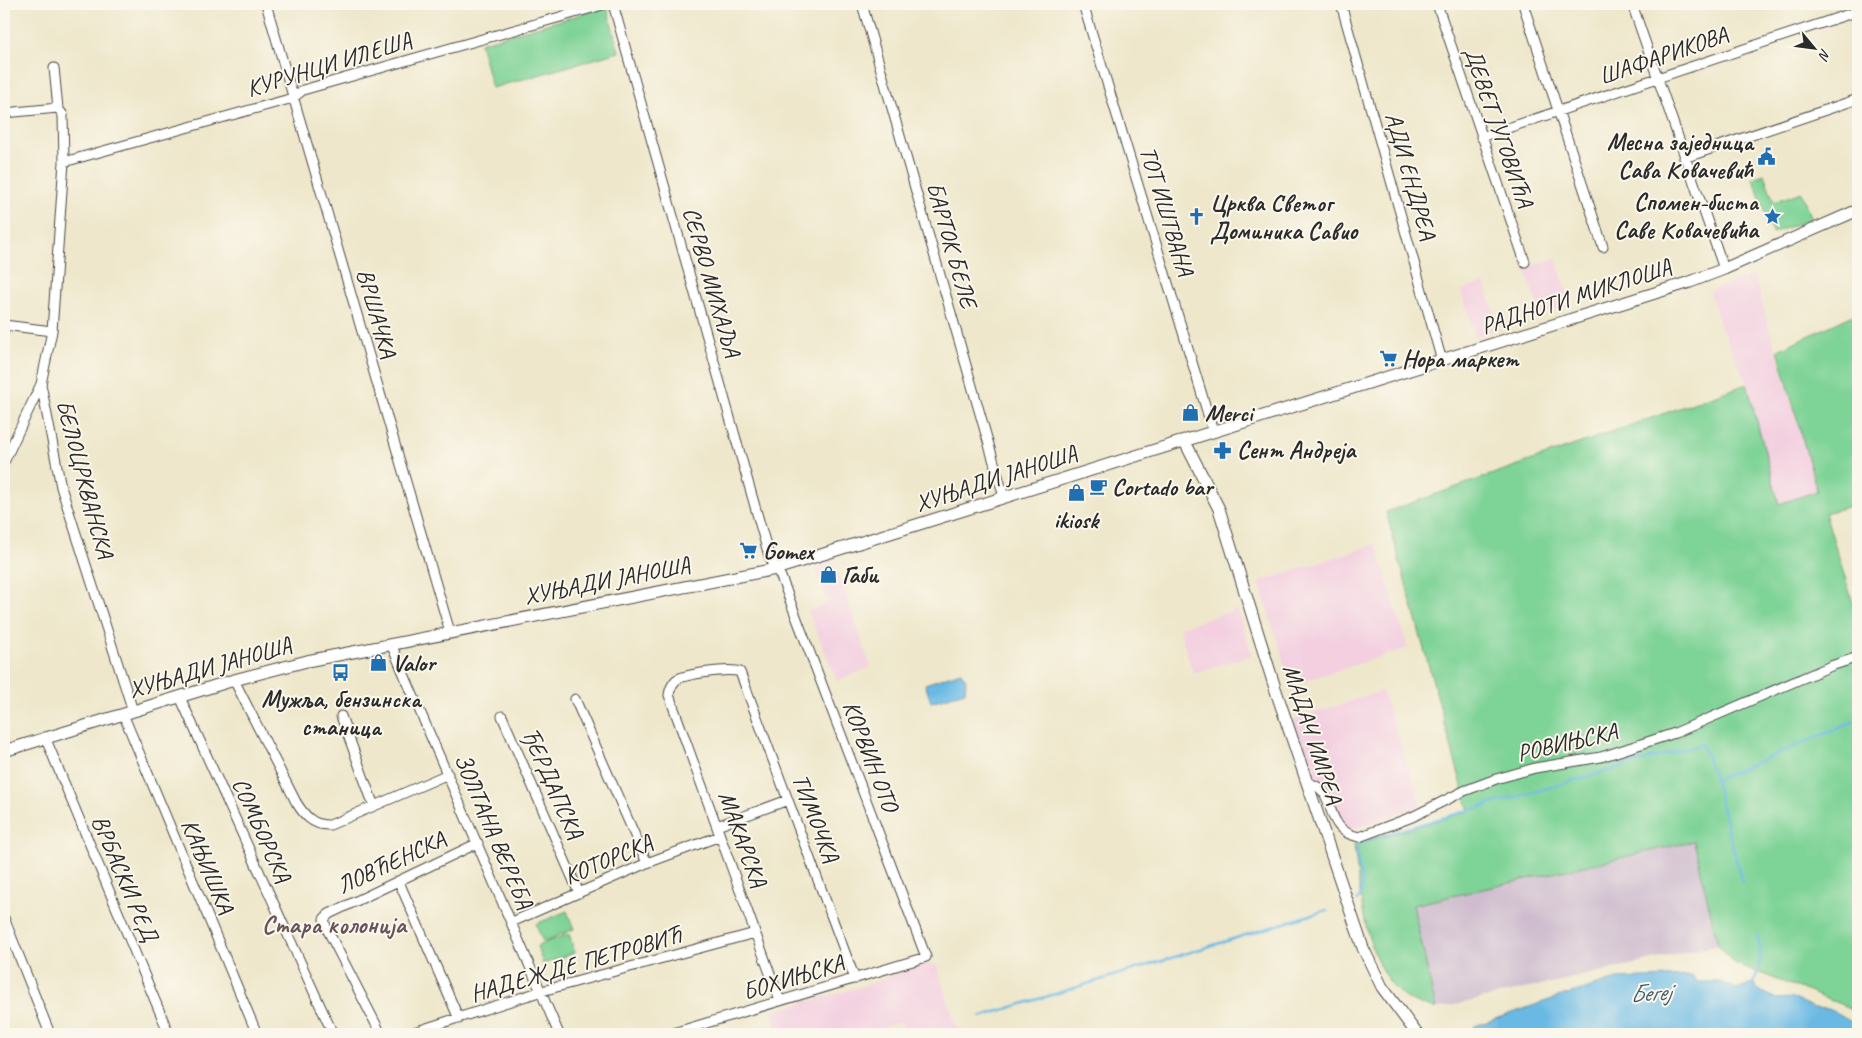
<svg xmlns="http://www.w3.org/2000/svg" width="1862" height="1038" viewBox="0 0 1862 1038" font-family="Caveat,sans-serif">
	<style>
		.built { fill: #f3cfe0 }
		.industrial { fill: #cfbdcf }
		.green { fill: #7ed396; stroke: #547f60 }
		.water { fill: #69b9e4; stroke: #4a7288 }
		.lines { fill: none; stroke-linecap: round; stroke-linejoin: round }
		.stream { stroke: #69b9e4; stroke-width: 2.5 }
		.minor-casing { stroke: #484743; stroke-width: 11 }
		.tertiary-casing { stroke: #484743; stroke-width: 13 }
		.minor { stroke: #fff; stroke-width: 9 }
		.tertiary { stroke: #fff; stroke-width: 11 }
		.labels { text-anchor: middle; stroke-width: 4; stroke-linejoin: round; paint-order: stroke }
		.street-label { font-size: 24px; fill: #2b2b2b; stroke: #fbf7ec }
		.poi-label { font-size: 24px; font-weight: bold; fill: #2b2b2b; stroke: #fbf7ec; text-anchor: start }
		.neighbourhood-label { font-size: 25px; font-weight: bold; fill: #655358; stroke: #fbf7ec }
		.water-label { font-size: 25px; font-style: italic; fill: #415d6c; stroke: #fbf7ec }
	</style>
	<rect width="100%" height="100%" fill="#fbf7ec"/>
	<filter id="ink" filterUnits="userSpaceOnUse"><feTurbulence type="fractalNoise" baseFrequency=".02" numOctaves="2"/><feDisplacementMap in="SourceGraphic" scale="10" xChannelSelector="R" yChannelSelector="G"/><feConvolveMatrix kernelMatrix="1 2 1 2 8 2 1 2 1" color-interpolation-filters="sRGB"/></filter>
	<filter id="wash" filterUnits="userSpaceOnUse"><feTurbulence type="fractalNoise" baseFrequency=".0096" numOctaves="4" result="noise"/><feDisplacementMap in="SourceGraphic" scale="20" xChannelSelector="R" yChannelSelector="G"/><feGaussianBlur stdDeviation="1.12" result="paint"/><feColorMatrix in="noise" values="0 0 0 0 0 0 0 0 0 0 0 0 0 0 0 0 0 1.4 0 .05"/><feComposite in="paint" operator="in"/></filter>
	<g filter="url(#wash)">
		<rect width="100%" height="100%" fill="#eee7cb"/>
		<path class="built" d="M1556,258L1571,304L1540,314L1525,268Z
			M1754,275L1817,491L1779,504L1747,384L1720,325L1710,292L1716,288Z
			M1485,283L1499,329L1475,337L1461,290Z
			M1858,504V536L1849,507Z
			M1376,544L1408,648L1291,685L1259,582Z
			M834,562L871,667L837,681L808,611L828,603L815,568Z
			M1237,609L1252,655L1193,673L1179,628Z
			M1382,691L1422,806L1346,831L1324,788L1317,780L1306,776L1290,721Z
			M936,964L959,1034H906L901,1022L860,1034H776L773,1011L870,984L915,966Z"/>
		<path class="industrial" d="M1695,841L1718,945L1436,1009L1413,905Z"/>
		<path class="green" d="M607,7L619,52L492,88L480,43Z
			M1764,174L1774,202L1801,192L1811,219L1772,233L1753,178Z
			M1858,313V504L1825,513L1858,619V1011L1734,963L1718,945L1694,841L1413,905L1436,1009C1426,1006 1412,1003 1404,997C1364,966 1360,891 1354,845L1469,811L1386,512L1747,384L1779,504L1817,491L1778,350Z
			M567,911L574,929L543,942L536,924Z
			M569,934L575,953L543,964L537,946Z"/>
		<path class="water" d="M961,672L966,680L965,692L931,702L925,684Z
			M1692,976L1697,982H1719L1737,989L1754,982L1756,989L1776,999L1792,998L1814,1008L1829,1009L1858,1026V1034H1470L1475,1026L1558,997L1617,979Z"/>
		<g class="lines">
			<path class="stream" d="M1742,882L1715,780L1858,720
				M1357,901C1371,881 1351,863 1359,844L1372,838L1702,744L1715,780
				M1753,984C1761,966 1762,954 1757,935
				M980,1017L1327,910"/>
		</g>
	</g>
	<g filter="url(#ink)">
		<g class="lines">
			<defs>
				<path id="minor" d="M266,4L450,632
					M613,4L769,556L781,577L926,957L670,1034
					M862,4L1004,497
					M1083,4L1213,431
					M1341,4L1442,361
					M1437,4L1525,262
					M1523,4L1603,247
					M1632,4L1724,269
					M54,68L58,108L63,115L64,162L52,331L41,384L61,487L133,711
					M4,113L58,108
					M1481,137L1858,11
					M1684,158L1858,99
					M64,162L293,98L303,90L606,4
					M4,325L52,331
					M4,462L41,384
					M391,644L559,1034
					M234,680L296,802C304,815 313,826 330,825L448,774
					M180,697L333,1034
					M575,699L647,863
					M123,714L257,1034
					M341,716L374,806
					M502,716L579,893
					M45,737L169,1034
					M1308,786L1312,784C1338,793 1322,830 1359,837L1412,817L1464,791L1496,779L1535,768L1601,757L1675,733L1831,666L1858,657
					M717,826L788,800
					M399,882L459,1019
					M4,918L50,1034
					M512,922L647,863L720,836
					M780,1001L669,695C670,689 672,684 676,680C685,674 729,668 740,672L855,979
					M381,1034L326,927L324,919L329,914L478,843
					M408,1034L542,991L755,933"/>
				<path id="tertiary" d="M1184,440L1219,509L1275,688L1363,948L1382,987L1417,1034
					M4,751L234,680L307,661L776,569L1690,282L1724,269L1858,210"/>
			</defs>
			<use href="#minor" class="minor-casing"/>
			<use href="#tertiary" class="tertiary-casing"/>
			<use href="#minor" class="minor"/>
			<use href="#tertiary" class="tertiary"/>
		</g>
	</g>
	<defs>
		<symbol id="civic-bare" viewBox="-9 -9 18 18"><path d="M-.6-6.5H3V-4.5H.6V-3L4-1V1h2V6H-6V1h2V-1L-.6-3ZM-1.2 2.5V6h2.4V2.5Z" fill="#1f6fb2" stroke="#fbf7ec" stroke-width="2.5" paint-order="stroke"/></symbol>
		<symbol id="sight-bare" viewBox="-9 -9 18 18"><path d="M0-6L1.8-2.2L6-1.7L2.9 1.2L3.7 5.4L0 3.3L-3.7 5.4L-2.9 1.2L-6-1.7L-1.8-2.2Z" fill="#1f6fb2" stroke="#fbf7ec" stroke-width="2.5" paint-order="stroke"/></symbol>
		<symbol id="church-bare" viewBox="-9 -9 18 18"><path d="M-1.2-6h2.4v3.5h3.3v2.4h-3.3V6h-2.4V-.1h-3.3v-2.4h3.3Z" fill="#1f6fb2" stroke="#fbf7ec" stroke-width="2.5" paint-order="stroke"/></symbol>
		<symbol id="supermarket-bare" viewBox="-9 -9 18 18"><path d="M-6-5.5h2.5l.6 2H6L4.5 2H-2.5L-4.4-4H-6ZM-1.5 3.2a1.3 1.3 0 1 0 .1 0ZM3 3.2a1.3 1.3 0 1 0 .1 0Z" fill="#1f6fb2" stroke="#fbf7ec" stroke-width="2.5" paint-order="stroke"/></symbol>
		<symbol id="shop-bare" viewBox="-9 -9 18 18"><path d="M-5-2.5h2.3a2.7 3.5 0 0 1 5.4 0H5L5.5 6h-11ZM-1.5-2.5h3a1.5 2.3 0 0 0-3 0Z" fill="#1f6fb2" stroke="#fbf7ec" stroke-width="2.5" paint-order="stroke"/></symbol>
		<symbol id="pharmacy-bare" viewBox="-9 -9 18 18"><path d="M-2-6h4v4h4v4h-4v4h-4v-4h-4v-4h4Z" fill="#1f6fb2" stroke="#fbf7ec" stroke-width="2.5" paint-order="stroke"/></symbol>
		<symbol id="cafe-bare" viewBox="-9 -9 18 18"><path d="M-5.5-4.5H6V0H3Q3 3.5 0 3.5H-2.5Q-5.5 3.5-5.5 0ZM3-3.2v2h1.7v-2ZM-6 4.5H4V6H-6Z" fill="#1f6fb2" stroke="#fbf7ec" stroke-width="2.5" paint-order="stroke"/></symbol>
		<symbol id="bus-bare" viewBox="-9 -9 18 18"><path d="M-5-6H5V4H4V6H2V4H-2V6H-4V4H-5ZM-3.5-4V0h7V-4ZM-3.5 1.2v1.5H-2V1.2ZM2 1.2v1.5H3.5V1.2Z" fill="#1f6fb2" stroke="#fbf7ec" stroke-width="2.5" paint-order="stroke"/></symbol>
	</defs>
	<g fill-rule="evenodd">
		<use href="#civic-bare" x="1754" y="144" width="25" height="25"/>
		<use href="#sight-bare" x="1760" y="204" width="25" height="25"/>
		<use href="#church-bare" x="1184" y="204" width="25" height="25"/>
		<use href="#supermarket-bare" x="1376" y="346" width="25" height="25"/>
		<use href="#shop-bare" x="1178" y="400" width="25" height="25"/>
		<use href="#pharmacy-bare" x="1210" y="438" width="25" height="25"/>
		<use href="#cafe-bare" x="1086" y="474" width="25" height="25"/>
		<use href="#shop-bare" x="1064" y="480" width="25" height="25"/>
		<use href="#supermarket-bare" x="736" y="538" width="25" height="25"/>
		<use href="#shop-bare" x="816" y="562" width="25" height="25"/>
		<use href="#shop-bare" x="366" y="650" width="25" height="25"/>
		<use href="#bus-bare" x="328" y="660" width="25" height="25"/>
	</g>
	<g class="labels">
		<g class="street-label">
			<text transform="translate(1663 55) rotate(-19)" y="8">ШАФАРИКОВА</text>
			<text transform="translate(329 64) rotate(-17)" y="8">КУРУНЦИ ИЛЕША</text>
			<text transform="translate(1499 127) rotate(71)" y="8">ДЕВЕТ ЈУГОВИЋА</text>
			<text transform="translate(1411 176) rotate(74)" y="8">АДИ ЕНДРЕА</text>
			<text transform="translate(1167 211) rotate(73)" y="8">ТОТ ИШТВАНА</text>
			<text transform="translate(952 245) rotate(74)" y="8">БАРТОК БЕЛЕ</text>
			<text transform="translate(712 282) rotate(74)" y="8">СЕРВО МИХАЉА</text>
			<text transform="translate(1576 296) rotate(-18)" y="8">РАДНОТИ МИКЛОША</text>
			<text transform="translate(377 313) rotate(74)" y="8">ВРШАЧКА</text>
			<text transform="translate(996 478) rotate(-18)" y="8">ХУЊАДИ ЈАНОША</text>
			<text transform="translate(85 479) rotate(75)" y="8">БЕЛОЦРКВАНСКА</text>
			<text transform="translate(607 580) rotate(-11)" y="8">ХУЊАДИ ЈАНОША</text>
			<text transform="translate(210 667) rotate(-16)" y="8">ХУЊАДИ ЈАНОША</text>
			<text transform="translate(1313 734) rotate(72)" y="8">МАДАЧ ИМРЕА</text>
			<text transform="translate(1567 742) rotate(-13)" y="8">РОВИЊСКА</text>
			<text transform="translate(871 756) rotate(69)" y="8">КОРВИН ОТО</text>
			<text transform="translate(553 783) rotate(66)" y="8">ЂЕРДАПСКА</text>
			<text transform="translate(816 818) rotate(69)" y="8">ТИМОЧКА</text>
			<text transform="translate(262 830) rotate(66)" y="8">СОМБОРСКА</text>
			<text transform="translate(494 831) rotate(67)" y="8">ЗОЛТАНА ВЕРЕБА</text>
			<text transform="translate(743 839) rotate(70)" y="8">МАКАРСКА</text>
			<text transform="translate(608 859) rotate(-23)" y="8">КОТОРСКА</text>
			<text transform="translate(391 862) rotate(-25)" y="8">ЛОВЋЕНСКА</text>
			<text transform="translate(208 866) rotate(67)" y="8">КАЊИШКА</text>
			<text transform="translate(125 878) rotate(67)" y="8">ВРБАСКИ РЕД</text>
			<text transform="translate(576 964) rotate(-16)" y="8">НАДЕЖДЕ ПЕТРОВИЋ</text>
			<text transform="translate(793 977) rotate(-17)" y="8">БОХИЊСКА</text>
		</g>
		<g class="poi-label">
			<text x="1753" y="150" text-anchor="end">Месна заједница<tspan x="1753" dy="28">Сава Ковачевић</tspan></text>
			<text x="1758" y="210" text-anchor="end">Спомен-биста<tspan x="1758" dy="28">Саве Ковачевића</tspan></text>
			<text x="1210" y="211">Црква Светог<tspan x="1210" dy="28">Доминика Савио</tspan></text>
			<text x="1402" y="367">Нора маркет</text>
			<text x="1205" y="421">Merci</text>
			<text x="1237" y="458">Сент Андреја</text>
			<text x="1112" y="495">Cortado bar</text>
			<text x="1076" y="528" text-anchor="middle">ikiosk</text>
			<text x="763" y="559">Gomex</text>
			<text x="842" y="583">Габи</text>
			<text x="392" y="671">Valor</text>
			<text x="341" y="707" text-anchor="middle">Мужља, бензинска<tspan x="341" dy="28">станица</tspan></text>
		</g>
		<g class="neighbourhood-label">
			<text x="334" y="933">Стара колонија</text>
		</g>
		<g class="water-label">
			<text transform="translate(1650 992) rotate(-4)" y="9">Бегеј</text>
		</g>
	</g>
	<rect width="1862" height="1038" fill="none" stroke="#fbf7ec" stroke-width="20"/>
	<g transform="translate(1814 48) rotate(119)" stroke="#fbf7ec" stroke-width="4" paint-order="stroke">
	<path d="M0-4L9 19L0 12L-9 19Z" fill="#2b2b2b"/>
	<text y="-8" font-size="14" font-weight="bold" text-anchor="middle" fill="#2b2b2b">N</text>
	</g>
</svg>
